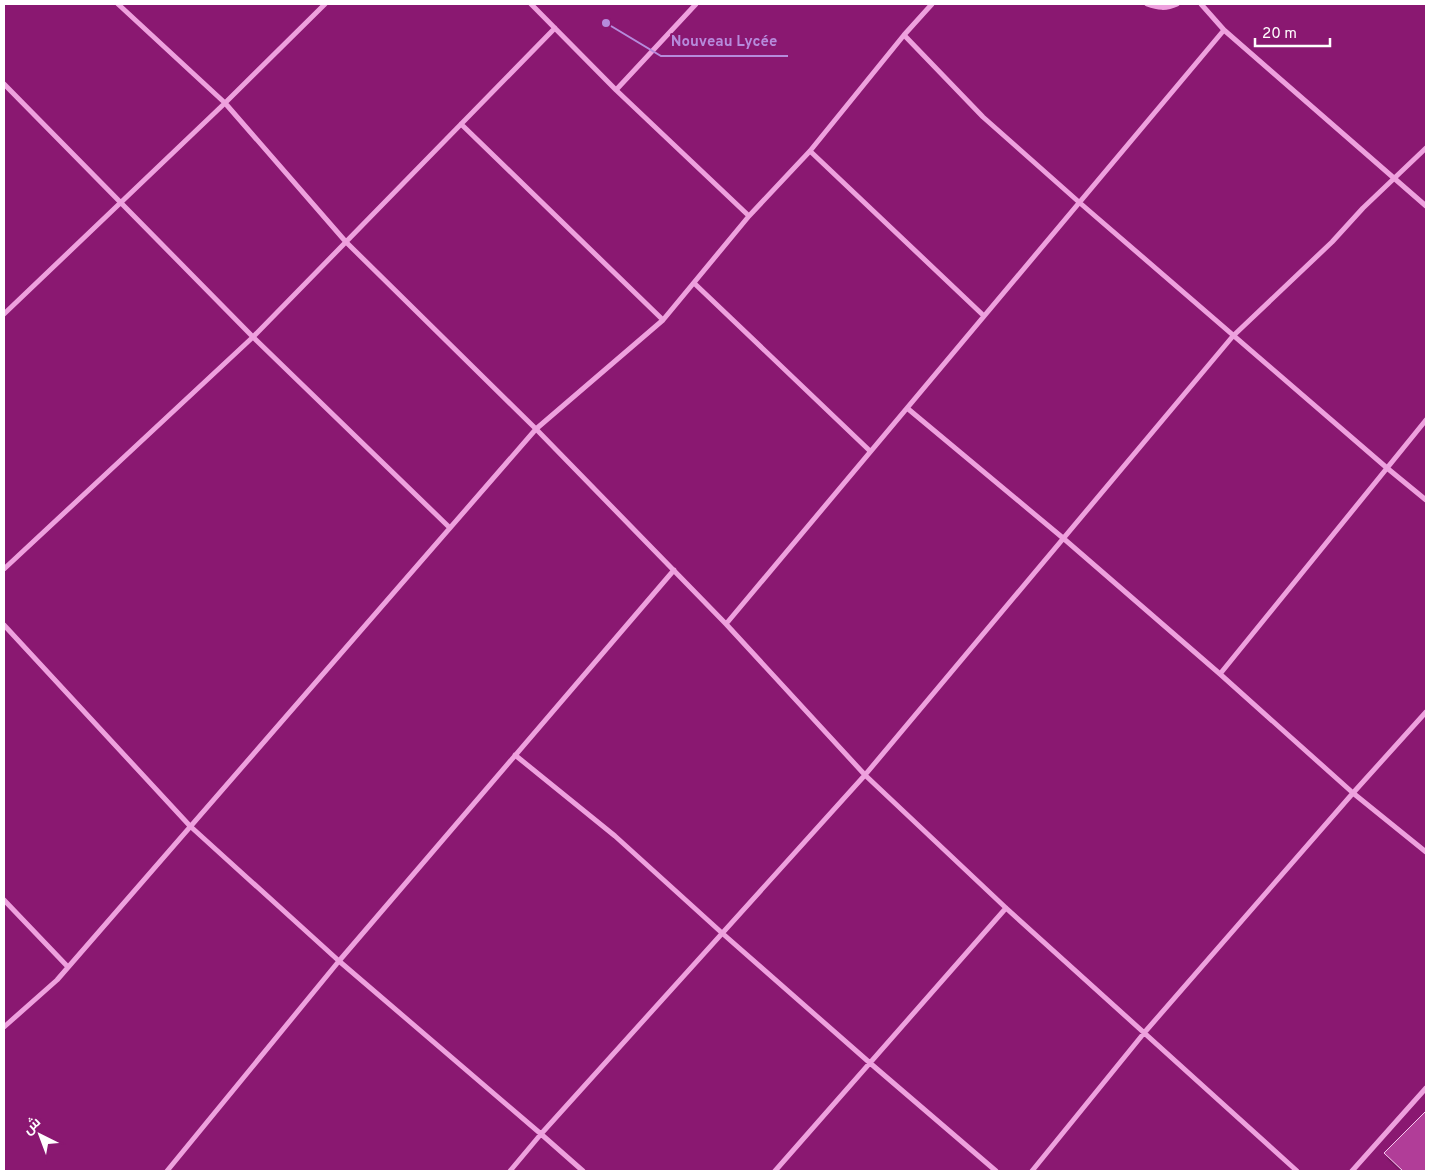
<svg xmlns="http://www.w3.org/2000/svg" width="1430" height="1175" viewBox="0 0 1430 1175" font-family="Overpass,Cairo,sans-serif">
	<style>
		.building { fill: #b13d98; stroke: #fac7f0; filter: url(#shadow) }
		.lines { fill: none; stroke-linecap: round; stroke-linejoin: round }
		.street { stroke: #eea1de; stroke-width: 5 }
		.leader { fill: none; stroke: #b68bdc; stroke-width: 2 }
		.callout-dot { fill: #b68bdc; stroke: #8a1871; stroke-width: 2 }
		.callout-label { font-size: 15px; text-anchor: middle; font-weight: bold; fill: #b68bdc; stroke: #8a1871; stroke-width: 4; stroke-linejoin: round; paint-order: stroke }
	</style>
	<defs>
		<filter id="shadow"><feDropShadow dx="4.5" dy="4.5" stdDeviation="1" flood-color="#0009"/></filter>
	</defs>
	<rect width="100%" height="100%" fill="#8a1871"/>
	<path class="building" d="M1426,1111V1171H1403L1384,1153Z"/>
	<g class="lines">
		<path class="street" d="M118,4L225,103L346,242L536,429L726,624L865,775L1006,908L1297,1171
			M531,4L616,90L749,216
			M1147,4C1158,8 1166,9 1177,4
			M1201,4L1224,30L1426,206
			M904,35L983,117L1080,203L1387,468L1426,500
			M4,84L253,337L450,528
			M616,90L696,4
			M461,124L663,320
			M810,151L984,316
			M694,283L870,451
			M4,314L225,103L325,4
			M907,408L1063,538L1220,674L1353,793L1426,852
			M4,569L253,337L555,28
			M726,624L1224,30
			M4,625L190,826L339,961L541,1134L583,1171
			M1220,674L1426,420
			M515,755L615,836L722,933L870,1063L996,1171
			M4,900L68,967
			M4,1027L57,980L536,429L663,320L749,216L810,151L904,35L932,4
			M167,1171L339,961L674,570
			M510,1171L541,1134L865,775L1233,336L1332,242L1363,208L1426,148
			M775,1171L1006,908
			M1032,1171L1144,1033L1353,793L1426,712
			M1352,1171L1426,1088"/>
	</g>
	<path class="leader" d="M606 23L661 56H788"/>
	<circle class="callout-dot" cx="606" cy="23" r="5"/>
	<g class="callout-label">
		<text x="724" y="46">Nouveau Lycée</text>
	</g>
	<rect width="1430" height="1175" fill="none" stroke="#ffffff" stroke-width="10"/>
	<g transform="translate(40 1135) rotate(318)" stroke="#8a1871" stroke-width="4" paint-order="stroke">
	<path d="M0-4L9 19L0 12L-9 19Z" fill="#ffffff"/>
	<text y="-8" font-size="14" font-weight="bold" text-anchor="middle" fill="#ffffff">ش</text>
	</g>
	<path d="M1255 38v8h75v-8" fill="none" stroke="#ffffff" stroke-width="2.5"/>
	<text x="1262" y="38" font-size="15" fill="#ffffff" stroke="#8a1871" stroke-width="4" paint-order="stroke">20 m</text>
</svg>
